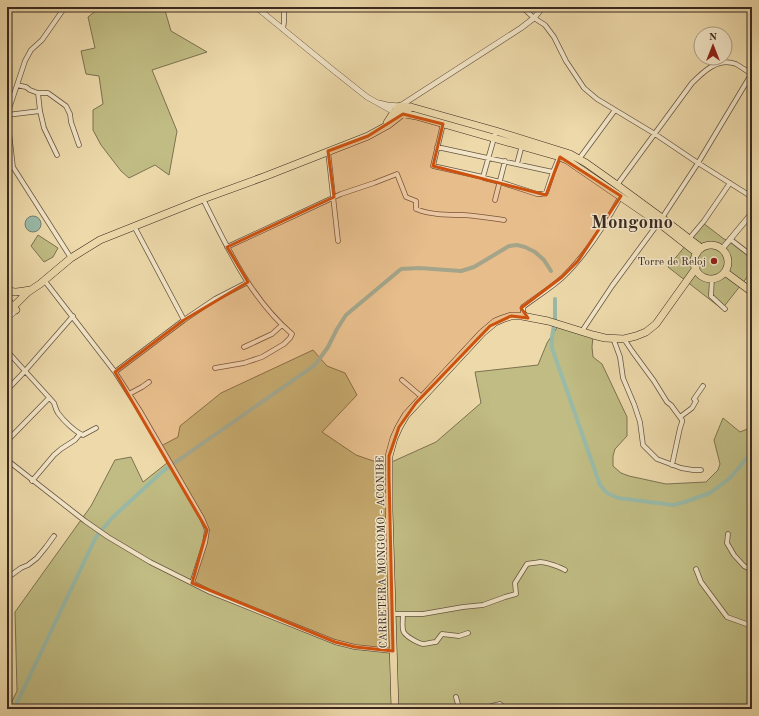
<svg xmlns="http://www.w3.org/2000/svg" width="759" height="716" viewBox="0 0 759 716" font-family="'Old Standard TT',serif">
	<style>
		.green { fill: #c0bc83; stroke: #7c7252 }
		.water { fill: #99baa8; stroke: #738072 }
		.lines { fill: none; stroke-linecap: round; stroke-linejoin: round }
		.canal { stroke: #99baa8; stroke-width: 4 }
		.minor-casing { stroke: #665543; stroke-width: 5.5 }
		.tertiary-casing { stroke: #665543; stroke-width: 6 }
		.primary-casing { stroke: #392921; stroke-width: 8 }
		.minor { stroke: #f3e6c8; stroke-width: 4 }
		.tertiary { stroke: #f3e6c8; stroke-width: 5 }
		.primary { stroke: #edd9aa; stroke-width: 7 }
		.marked { fill: #ce520f; fill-opacity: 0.2; stroke: #ce520f; stroke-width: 3; stroke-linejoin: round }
		.poi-dot { fill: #8f2418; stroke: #f3e6c8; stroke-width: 1.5 }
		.labels { text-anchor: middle; stroke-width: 3; stroke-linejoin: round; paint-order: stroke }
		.poi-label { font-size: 11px; fill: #392921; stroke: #f3e6c8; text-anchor: end }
		.street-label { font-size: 11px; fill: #392921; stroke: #f3e6c8 }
		.town-label { font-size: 19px; font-weight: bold; fill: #392921; stroke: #f3e6c8 }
	</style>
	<rect width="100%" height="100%" fill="#edd9aa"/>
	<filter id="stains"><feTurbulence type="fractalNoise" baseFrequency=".005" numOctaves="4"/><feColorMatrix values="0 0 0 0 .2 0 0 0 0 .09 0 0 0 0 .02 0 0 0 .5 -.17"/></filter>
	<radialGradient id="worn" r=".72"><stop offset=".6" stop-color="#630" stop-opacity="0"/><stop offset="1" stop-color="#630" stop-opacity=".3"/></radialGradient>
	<path class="green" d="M99,7H164L171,31L207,52L152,70L177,131L169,175L155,165L129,178L121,171L101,145L93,130V110L103,104L99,76L86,74L81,51L95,48L88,17L98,9Z
		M703,223L724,239L729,241L752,259V271L722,309L668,267L686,245Z
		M38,235L58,248L53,257L44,262L31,246Z
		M558,326L593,336L592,347L593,357L602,364L627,417V436L615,449L613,456V466L621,473L629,476L666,484L706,482L718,470L720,464L714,440L723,418L740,432L752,427V709H8L17,691L15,612L91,506L115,460L131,457L143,482L167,463L159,447L178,437L180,426L221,393L313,350L327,366L345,373L357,395L322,432L356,455L385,465L436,442L481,403L475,372L538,365L547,343Z"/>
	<path class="water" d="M25 224a8 8 0 1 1 16 0a8 8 0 1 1-16 0Z"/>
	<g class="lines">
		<path class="canal" d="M555,299V319L552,337V348L600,485L607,493L618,498L673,505L685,502L710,493L730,478L752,452
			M14,709L96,537L112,518L163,471L315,365L328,347L337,329L346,315L401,269L419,268L461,271L474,267L509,246L517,245L525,247L535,252L544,260L551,271"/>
		<defs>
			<path id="minor" d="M65,7L42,40L31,50L25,61L7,115L13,167L71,258
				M377,7V9
				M522,7L534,18L545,25L554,37L566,61L584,88L597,99L655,134L698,163L752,197
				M283,29L284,22V9L285,7
				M17,85L26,87L30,90L38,93H48L66,106L70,114L71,122L79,145
				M38,93L40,111L44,128L57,155
				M7,115L40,111
				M443,124L433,166L483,177L484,178L500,182L537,194H541L546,193L553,172L560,155
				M437,147L553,172
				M328,151L338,241
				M579,159L615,110
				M517,164L522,145
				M7,166L13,167
				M483,177L496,131
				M617,185L692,83C703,72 718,57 736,64C741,67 747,71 752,74
				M203,199C227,247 250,298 292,334L290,338L284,344L262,357L244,363L215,368
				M495,200L505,161
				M134,226L184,320
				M730,239L752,256
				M688,240L704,221L730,183
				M227,247L341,194L374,183L397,174L406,197L416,201V209C431,215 447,215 463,215C477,216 490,218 504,220
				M712,278L711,296L725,309
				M44,280L115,372L140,411L202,518L207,530L205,543L192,583
				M527,317L523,312V307C536,297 551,288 563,277C585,256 606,223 621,196
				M582,331L612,286L662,218L698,163L752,73
				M613,338L620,357L623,378L634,404L640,422L643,445L657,459L681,468L693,470H701
				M624,339L632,351L654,381L667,402L671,405L682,420V422L680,428L672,465
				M244,347L272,334L282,325
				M7,351L54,403C55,406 56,410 58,413C63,420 75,432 83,435L96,428
				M115,372L184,320L215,299L248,282
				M402,380L422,397
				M7,390L25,371L73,316
				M129,394L142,387L149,382
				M680,417L692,408L696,401L694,399L703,386
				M7,441L49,398
				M7,460L85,521L108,537L150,562L210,592L335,642L355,647L393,651
				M32,481L54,455L61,449L75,440L80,434
				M728,534L727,543L734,555L744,566L752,570
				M696,569L701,582L727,617L752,626
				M7,578L21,568L28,565L37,558L46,547L54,536
				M392,614H423L463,607L483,605L505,597L516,594L515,583L527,564C531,563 536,563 540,562C546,562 560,567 565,570
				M403,614C403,619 402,625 403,630C404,636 418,643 423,644C427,644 432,642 436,642L442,634L459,636L468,633
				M456,697L459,708L461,709
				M486,709H488L492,706L500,704L505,709"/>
			<path id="tertiary" d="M256,7L333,70L367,97L394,112
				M379,103L387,105L400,106L521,28L534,18L543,7
				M722,249L752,213
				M7,314L11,309
				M7,319L14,312"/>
			<path id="primary" d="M400,113L416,116L560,157L567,160L659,223L697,253
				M387,123L394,112L400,106L411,107L496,131L570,154L586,163L617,185L662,218L701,248
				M694 262a17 17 0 1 1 34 0a17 17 0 1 1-34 0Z
				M725,272L752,292
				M7,291C16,293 22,292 30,290
				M7,300L16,310
				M11,309L28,292L40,284L71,258L100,240L203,199L266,176L368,136L388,125L411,107
				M395,709L389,510V456L394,438L399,427L406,415L482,333L495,322L502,319L511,316H522L548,321L593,335L605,338L624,339L636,336L646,332L656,324L696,268"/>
		</defs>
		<use href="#minor" class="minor-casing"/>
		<use href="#tertiary" class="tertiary-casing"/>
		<use href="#primary" class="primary-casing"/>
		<use href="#minor" class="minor"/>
		<use href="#tertiary" class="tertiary"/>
		<use href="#primary" class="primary"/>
	</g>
	<path class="marked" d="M403,114L443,124L433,166L546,195L560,157L621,196L578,261L562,277L521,308L528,318L511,316L490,326L416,403L399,427L389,456V476L393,651L355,647L335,642L192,583L207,530L115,372L184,320L248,282L227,247L334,197L328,151L368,136Z"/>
	<circle class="poi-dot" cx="714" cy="261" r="4"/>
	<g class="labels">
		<g class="poi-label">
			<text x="706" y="265">Torre de Reloj</text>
		</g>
		<g class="street-label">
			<text transform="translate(381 552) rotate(-91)" y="4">CARRETERA MONGOMO - ACONIBE</text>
		</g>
		<g class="town-label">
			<text x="632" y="228">Mongomo</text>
		</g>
	</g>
	<rect width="759" height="716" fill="none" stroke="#edd9aa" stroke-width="24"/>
	<rect x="8" y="8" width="743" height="700" fill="none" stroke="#392921" stroke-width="2"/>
	<rect x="12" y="12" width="735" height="692" fill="none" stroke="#392921"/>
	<g transform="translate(713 46)"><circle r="19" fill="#f3e6c8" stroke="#a99a85"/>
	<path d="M0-3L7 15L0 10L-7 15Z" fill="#8f2418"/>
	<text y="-6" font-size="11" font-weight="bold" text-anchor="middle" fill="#392921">N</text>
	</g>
	<rect width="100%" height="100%" filter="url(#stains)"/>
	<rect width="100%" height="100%" fill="url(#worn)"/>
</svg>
